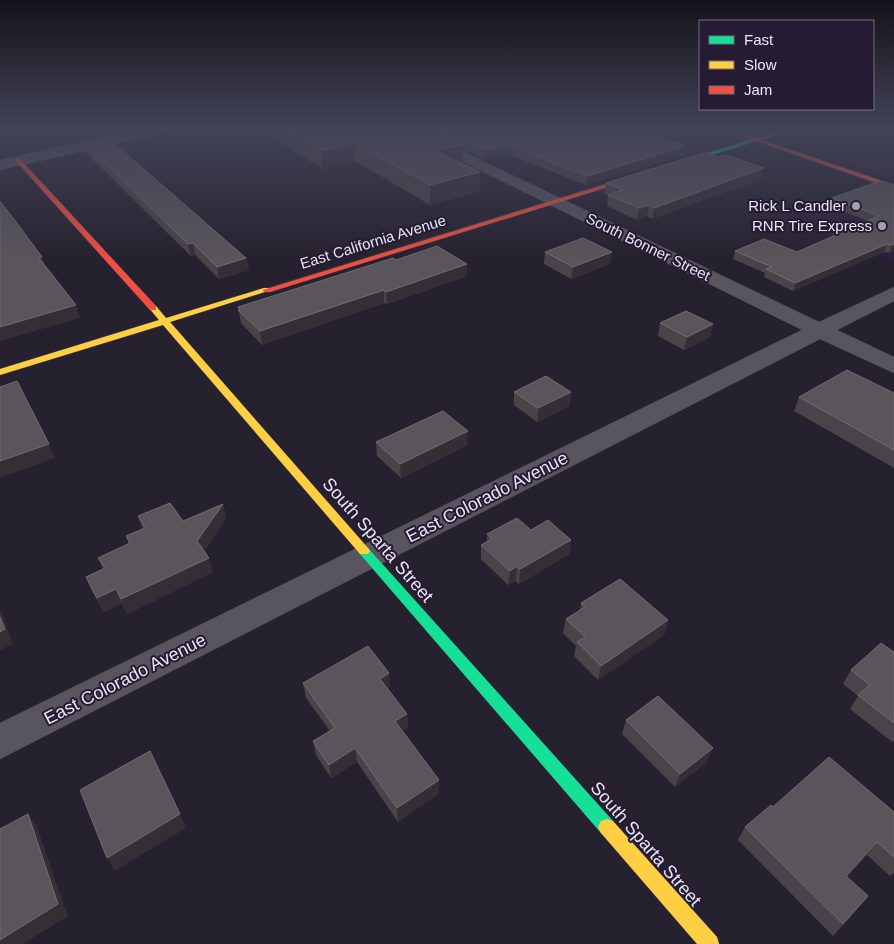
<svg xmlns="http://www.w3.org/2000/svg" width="894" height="944" viewBox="0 0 894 944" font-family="Helvetica,sans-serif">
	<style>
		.built { fill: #2a1f3a }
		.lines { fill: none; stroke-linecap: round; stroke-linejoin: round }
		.street-casing { stroke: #433f4b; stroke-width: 1 }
		.fast-casing { stroke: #433f4b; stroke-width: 1 }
		.slow-casing { stroke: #433f4b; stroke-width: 1 }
		.jam-casing { stroke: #433f4b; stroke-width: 1 }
		.street { fill: #58555e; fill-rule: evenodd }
		.fast { fill: #16e098; fill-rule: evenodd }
		.slow { fill: #ffcf43; fill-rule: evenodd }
		.jam { fill: #f24e42; fill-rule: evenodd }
		.wall { fill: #494447 }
		.shaded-wall { fill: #342f35 }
		.building { fill: #5a555a; stroke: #716c72 }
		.poi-dot { fill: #a5a0af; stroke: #251c33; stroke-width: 2 }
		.labels { text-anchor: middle; stroke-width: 4; stroke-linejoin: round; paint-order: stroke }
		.far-poi-label { font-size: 15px; fill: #eae5f5; stroke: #251c33; text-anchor: end }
		.far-street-label { font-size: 15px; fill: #eae5f5; stroke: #251c33 }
		.street-label { font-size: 18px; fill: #eae5f5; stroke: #251c33 }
	</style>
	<rect width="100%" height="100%" fill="#26212e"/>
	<path class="built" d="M813,128H894V180L782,140L784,137Z
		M871,184L894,192V262L785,216Z"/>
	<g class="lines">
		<defs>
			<path id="street" d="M145,128H173L166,132L0,170V160Z
				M395,128H414L819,322L894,287V301L837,330L894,357V373L820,339L0,759V723L802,330Z"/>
			<path id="fast" d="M755,138L758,140L757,141L676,166L671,165Z
				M364,546L368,548L613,821L616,827L613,833L607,835L601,833L360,554L358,551L360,548Z"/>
			<path id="slow" d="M264,288H270L271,290L170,322L368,548L370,551L368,554H360L163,325L0,375V369L159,320L149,308L150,306H156L166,318Z
				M607,819L613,821L717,937L719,944H697L601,833L598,827L601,821Z"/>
			<path id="jam" d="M719,128C732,128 742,136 755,137C765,138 781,128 795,128L762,140L894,185V189Z
				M16,159H20L156,306V310H150L16,161Z
				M674,163L676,164V166L270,292H264L263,290Z"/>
		</defs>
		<use href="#street" class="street-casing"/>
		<use href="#fast" class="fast-casing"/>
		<use href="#slow" class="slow-casing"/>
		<use href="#jam" class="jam-casing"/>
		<use href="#street" class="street"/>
		<use href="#fast" class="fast"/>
		<use href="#slow" class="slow"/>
		<use href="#jam" class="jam"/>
	</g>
	<path class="wall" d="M267,128H638L684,155L586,185L510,155L484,160L462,149V163L480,172V191L430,205L355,161L323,169L268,135Z
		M82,142L246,258L249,270L219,279L195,255L191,256L85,152Z
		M761,179L652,219L647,216L637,220L607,206L608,195L604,193L606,183Z
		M894,185V251L889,253L884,252L793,291L764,277L765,273L733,259L735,251L797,252L868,221L830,206L832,198Z
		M545,252H612L610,264L571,279L544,264Z
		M396,260L467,264V276L387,304L384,303L262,345L241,323L238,307Z
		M660,323L713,324L710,337L684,350L658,336Z
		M514,392H571L569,406L537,422L514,405Z
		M894,393V468L794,411L799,397Z
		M376,442L467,445L401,478L377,456Z
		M223,504L226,518L204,551L213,572L127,614L122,603L104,612L92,591L86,577L103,569L98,558L129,544L126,536L143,529L138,516L183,521Z
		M531,530L571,540L569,554L519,584L516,581L508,585L481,559V545L487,542V534Z
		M581,603L668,620L664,635L598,680L574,656L576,646L563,633L566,619L580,610Z
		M894,652V741L892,742L850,709L858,696L843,684L851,670Z
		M303,683L390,687L388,689L407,714L408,728L402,731L439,780V793L398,822L357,762L331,778L316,755L313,741L330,731L306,698Z
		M626,720L707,762L675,787L622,734Z
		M773,807L894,812V873L890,876L867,855L847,877L868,896L833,936L738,840L745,827Z"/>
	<path class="shaded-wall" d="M354,143L355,161L323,169L321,151Z
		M462,145V163L434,150Z
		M511,146L510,155L484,160L485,150Z
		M686,146L684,155L586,185L587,176Z
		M764,168L761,179L652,219L654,208Z
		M480,172V191L430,205V185Z
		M649,205L647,216L637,220L639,208Z
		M193,243L195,255L191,256L188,244Z
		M887,244L884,252L793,291L795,283Z
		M894,244V251L889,253L892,245Z
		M612,252L610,264L571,279L573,267Z
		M42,257L46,269L39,258Z
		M246,258L249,270L219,279L217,267Z
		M467,264V276L387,304L386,292Z
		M384,290V303L262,345L260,331Z
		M76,305L80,318L0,341V327Z
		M713,324L710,337L684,350L687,337Z
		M571,392L569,406L537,422L538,408Z
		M468,431L467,445L401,478L400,464Z
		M49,444L55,458L0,478V461Z
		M223,504L226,518L202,555L197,541Z
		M571,540L569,554L519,584L520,569Z
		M209,558L213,572L127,614L121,599Z
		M517,566L516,581L508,585L510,571Z
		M116,589L122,603L104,612L97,598Z
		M0,609L13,644L0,650Z
		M668,620L664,635L598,680L601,666Z
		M389,673L390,687L381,693L380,679Z
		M407,714L408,728L396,735L395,721Z
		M355,748L357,762L331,778L329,765Z
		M713,748L707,762L675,787L680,774Z
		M439,780V793L398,822L397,808Z
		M28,814L37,827L68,916L23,944H1L0,943V940Z
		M180,814L186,828L115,871L107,858Z
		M877,842L867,855L836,888L846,876Z"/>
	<path class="building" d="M283,128H426L462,145L434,150L480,172L430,185L354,143L321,151Z
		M436,128H638L686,146L587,176L511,146L485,150Z
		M107,137L246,258L217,267L193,243L188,244L82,142Z
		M706,152L718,157L726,155L764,168L654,208L649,205L639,208L608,195L623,190L606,183Z
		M880,181L894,185V244L892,245L887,244L795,283L766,269L772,267L735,251L764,239L797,252L879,216L832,198Z
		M0,201L17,223L42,257L39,258L76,305L0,327Z
		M583,238L612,252L573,267L545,252Z
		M437,246L467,264L386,292L384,290L260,331L238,310H240L238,307L393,258L396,260Z
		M686,311L713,324L687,337L660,323Z
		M847,370L894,393V450L799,397Z
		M546,376L571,392L538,408L514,392Z
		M17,381L49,444L0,461V387Z
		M443,411L468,431L400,464L376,442Z
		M170,503L183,521L223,504L197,541L209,558L121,599L116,589L97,598L86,577L105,568L98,558L130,543L126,536L145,528L138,516Z
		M517,518L531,530L548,520L571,540L520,569L517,566L510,571L481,545L492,539L487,534Z
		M620,579L668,620L601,666L577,642L585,637L566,619L585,607L581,603Z
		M0,617L5,629L0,632Z
		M881,643L894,652V723L858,695L870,685L851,670Z
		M368,646L389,673L380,679L407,714L395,721L439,780L397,808L355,748L329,765L313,741L335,728L303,683Z
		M658,696L713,748L680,774L626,720Z
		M150,751L180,814L107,858L80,790Z
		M829,757L894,812V857L877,842L846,876L868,896L843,924L745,827L771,805L773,807Z
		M28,814L58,904L0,940V829Z"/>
	<linearGradient id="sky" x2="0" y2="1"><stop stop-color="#151219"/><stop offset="0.49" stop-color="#414357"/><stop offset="1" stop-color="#414357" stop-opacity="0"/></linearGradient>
	<rect width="894" height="261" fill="url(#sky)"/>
	<g class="poi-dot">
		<circle cx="856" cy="206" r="5"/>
		<circle cx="882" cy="226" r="5"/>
	</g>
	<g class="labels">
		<g class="far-poi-label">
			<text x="846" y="211">Rick L Candler</text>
			<text x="872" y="231">RNR Tire Express</text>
		</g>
		<g class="far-street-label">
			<text transform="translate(373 242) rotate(-17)" y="5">East California Avenue</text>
			<text transform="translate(648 247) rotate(26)" y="5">South Bonner Street</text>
		</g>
		<g class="street-label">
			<text transform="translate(487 497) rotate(-27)" y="6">East Colorado Avenue</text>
			<text transform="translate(378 540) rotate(49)" y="6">South Sparta Street</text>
			<text transform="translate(125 679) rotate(-27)" y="6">East Colorado Avenue</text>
			<text transform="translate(646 844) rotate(49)" y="6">South Sparta Street</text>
		</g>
	</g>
	<rect x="699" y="20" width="175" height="90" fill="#251c33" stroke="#746c81"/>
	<rect x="709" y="36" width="25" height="8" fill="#16e098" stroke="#746c81"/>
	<text x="744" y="45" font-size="15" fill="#eae5f5">Fast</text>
	<rect x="709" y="61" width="25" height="8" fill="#ffcf43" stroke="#746c81"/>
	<text x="744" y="70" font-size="15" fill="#eae5f5">Slow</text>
	<rect x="709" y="86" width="25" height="8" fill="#f24e42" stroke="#746c81"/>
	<text x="744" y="95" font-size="15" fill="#eae5f5">Jam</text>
</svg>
